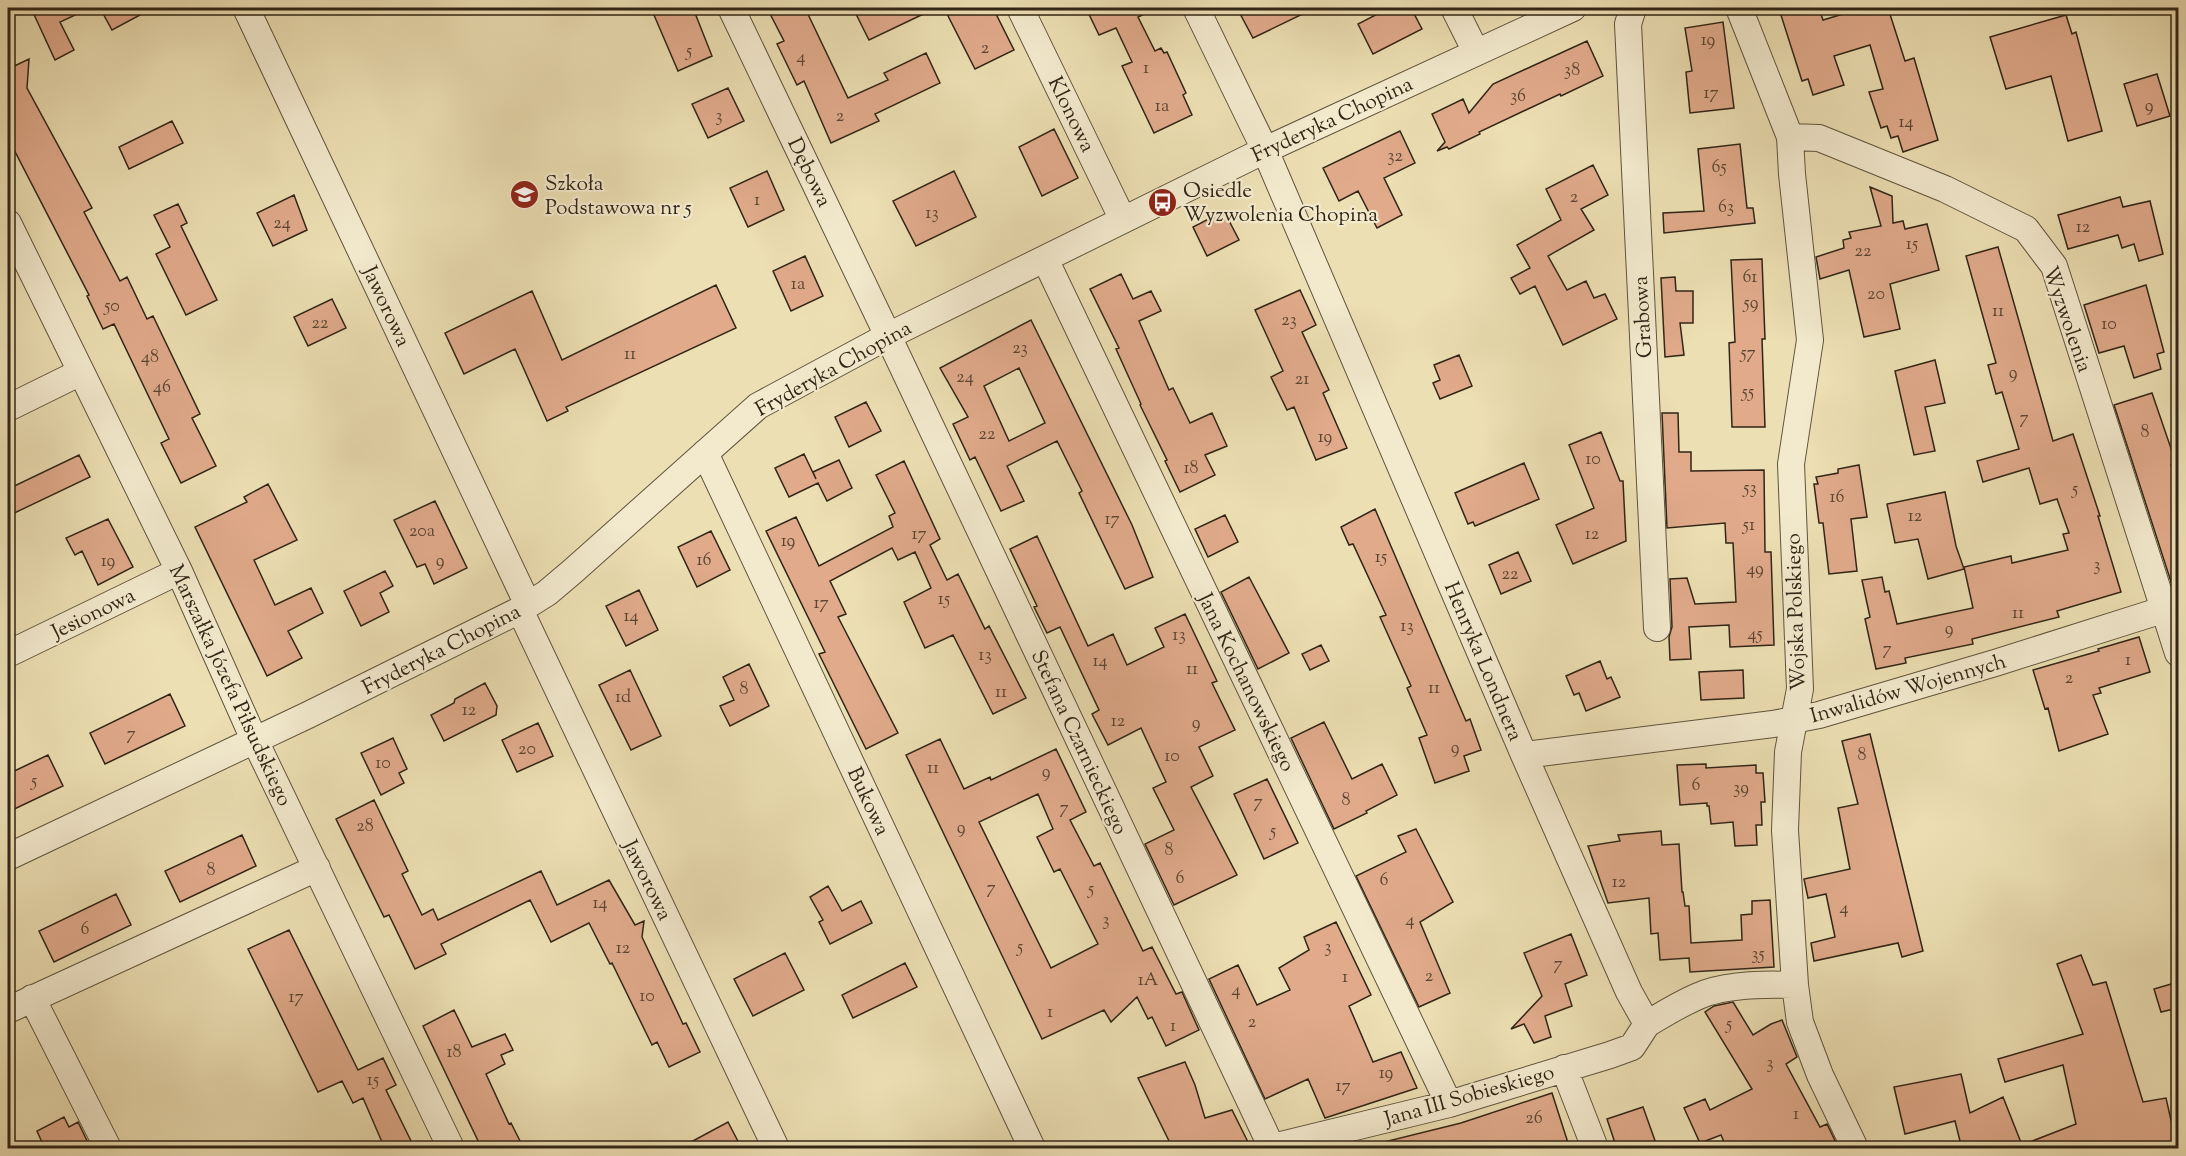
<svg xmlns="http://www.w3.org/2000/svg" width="2186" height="1156" viewBox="0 0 2186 1156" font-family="'Sorts Mill Goudy',serif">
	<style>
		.building { fill: #e0aa8b; stroke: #302516; stroke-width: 1.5; fill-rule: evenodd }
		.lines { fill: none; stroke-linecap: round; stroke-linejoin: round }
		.street-casing { stroke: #5f543d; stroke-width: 28 }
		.street { stroke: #f3eace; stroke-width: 26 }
		.labels { text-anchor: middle; stroke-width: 4.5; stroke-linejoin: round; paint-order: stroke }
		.number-label { font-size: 18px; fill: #5c4633 }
		.street-label { font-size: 21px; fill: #302516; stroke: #f3eace }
		.poi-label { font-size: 21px; fill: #302516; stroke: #f3eace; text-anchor: start }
	</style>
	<rect width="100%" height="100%" fill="#ecdfb3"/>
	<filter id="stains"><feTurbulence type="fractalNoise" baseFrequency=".00333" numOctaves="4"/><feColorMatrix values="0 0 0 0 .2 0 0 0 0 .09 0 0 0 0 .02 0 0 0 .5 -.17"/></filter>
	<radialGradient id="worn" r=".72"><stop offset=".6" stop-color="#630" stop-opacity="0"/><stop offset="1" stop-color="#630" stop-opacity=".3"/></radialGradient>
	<path class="building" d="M31,8H90L60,22L74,50L55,60Z
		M100,8H153L112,30Z
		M651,8H693L712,56L678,71Z
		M767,8H805L848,98L888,80L884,73L926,53L940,83L875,114L879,121L831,143L804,81L797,85L777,44L784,41Z
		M853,8H936L869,40Z
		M944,8H993L1014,50L975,69Z
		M1086,8H1157L1138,17L1155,51L1161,48L1164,53L1167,52L1186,93L1183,95L1192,115L1154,133L1122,66L1132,62L1116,28L1099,35Z
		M1237,8H1315L1253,38Z
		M1389,8H1411L1422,29L1373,54L1358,24Z
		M1794,8H1819L1823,20L1863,8H1888L1905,61L1914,58L1938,140L1903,152L1898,136L1891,138L1887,126L1881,128L1869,92L1883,89L1870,45L1834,56L1844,85L1813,95L1808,79L1802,81L1780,12Z
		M2066,15L2072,34L2076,32L2102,131L2068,141L2051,76L2006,89L1990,37Z
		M1723,22L1734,108L1690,113L1686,72L1692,71L1685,28Z
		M1587,41L1603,76L1561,96L1560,94L1479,132L1480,134L1449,149L1447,147L1437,151L1445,142L1432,114L1463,99L1469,113L1493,84Z
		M29,59L27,88L92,208L84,212L120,281L127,277L147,319L153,316L200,414L192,418L216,466L181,483L161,443L169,439L114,324L103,329L87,296L89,295L8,138V69Z
		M2157,74L2170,116L2137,126L2124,84Z
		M728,88L744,121L708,138L692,104Z
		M172,121L183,143L129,169L119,147Z
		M1054,129L1078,178L1042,196L1019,147Z
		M1400,131L1415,163L1384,178L1402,215L1377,228L1358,191L1339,201L1323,168Z
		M1740,144L1747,208H1753L1755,223L1664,233L1663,213L1704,211L1698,149Z
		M1593,165L1608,195L1581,209L1594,230L1548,256L1567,290L1586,281L1594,298L1605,294L1617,319L1563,345L1535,286L1520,294L1511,278L1530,268L1517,245L1561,220L1546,189Z
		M767,171L784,210L748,227L730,188Z
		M954,171L976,217L916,246L893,201Z
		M1870,187L1892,196L1893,223L1903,221L1905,229L1927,224L1939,270L1890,284L1900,329L1864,337L1849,270L1820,279L1816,257L1844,248L1843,240L1851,238L1849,232L1881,226Z
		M294,195L307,230L273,246L257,213Z
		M2120,197L2123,207L2150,201L2163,254L2139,261L2134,244L2122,248L2118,235L2068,249L2058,215Z
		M178,204L187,223L181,226L217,300L186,315L156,254L170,247L154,215Z
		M1224,211L1239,240L1207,256L1193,227Z
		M1998,247L2053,441L2073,434L2100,516H2098L2121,592L2057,611L2059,617L1972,639L1973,644L1905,658L1906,663L1876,669L1865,619L1870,617L1862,580L1882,577L1885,592L1889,591L1897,624L1973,608L1964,567L2011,556L2012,563L2068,550L2063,534L2069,533L2057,499L2040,504L2029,468L1983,482L1977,461L2019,449L2002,392L1996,394L1988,365L1996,363L1966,256Z
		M805,256L823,296L791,311L773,271Z
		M1762,259L1765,339H1762L1765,427H1732L1729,343L1735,342L1731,260Z
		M1121,274L1133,299L1151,291L1161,311L1139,321L1169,390L1173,388L1190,423L1212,413L1227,446L1205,455L1215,475L1180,492L1165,461L1167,460L1140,405L1141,404L1116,349L1119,348L1090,289Z
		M1675,277L1676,291H1693V323H1680L1684,355L1665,357L1661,278Z
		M716,285L736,328L566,407L568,411L547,421L515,349L464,374L445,333L532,291L562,360Z
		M2146,285L2164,352L2157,354L2161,369L2134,378L2124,346L2099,353L2084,305Z
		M1300,290L1316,325L1302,332L1329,390L1323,393L1347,448L1316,460L1294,407L1287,410L1271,377L1283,371L1255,310Z
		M332,299L346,328L308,346L294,317Z
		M1031,320L1132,525L1153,577L1125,589L1079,493L1082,491L1057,441L1007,466L1024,501L1001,511L975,457L970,460L953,424L968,417L940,368ZM1019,368L1045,423L1009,441L984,386Z
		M1459,355L1472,386L1440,399L1433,383L1440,380L1434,365Z
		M1935,360L1945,403L1925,407L1935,451L1914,455L1895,371Z
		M2152,393L2176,463L2171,465L2178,487V587L2173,588L2114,405Z
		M866,402L881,431L849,447L835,417Z
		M1662,413H1678L1679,452H1691V471L1764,470L1765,552H1771L1774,645L1730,647L1729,625L1689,627L1691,659L1670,660L1669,637L1672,627L1670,579L1687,578L1695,604L1736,602L1733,543H1726L1725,523L1667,528Z
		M1601,432L1620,481H1623L1626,541L1573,564L1556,525L1594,508L1569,445Z
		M804,454L816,479L813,472L839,460L852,488L827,501L818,483L789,497L775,468Z
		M79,455L90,477L8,516V489Z
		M904,461L940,539L930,545L947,580L958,574L985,629L989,626L1026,698L993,714L953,635L925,648L904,602L931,588L915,552L898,560L892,548L830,581L846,614L838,617L898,733L866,749L819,654L825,652L766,531L796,517L819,566L893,527L889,516L895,513L876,475Z
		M1524,463L1539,499L1475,526L1473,522L1468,524L1455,493Z
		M1859,465L1867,517L1851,519L1857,571L1829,574L1823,523H1819L1814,484H1818L1816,477L1838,473V469Z
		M268,484L297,540L254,560L275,605L311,588L323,613L288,631L302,658L267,676L195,527L247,502L244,497Z
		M1945,492L1956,546L1964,569L1928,579L1918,539L1895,543L1887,504Z
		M435,501L467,568L434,584L425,564L417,567L394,520Z
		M1375,509L1466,721L1470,719L1481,750L1464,756L1469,771L1435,783L1419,738L1427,735L1407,688L1411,686L1380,617L1386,615L1353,544L1349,545L1341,527Z
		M1225,515L1238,542L1208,557L1195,529Z
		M108,519L133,567L98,585L82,551L75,555L66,538Z
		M711,531L730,570L697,587L678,547Z
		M1037,536L1088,646L1113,634L1127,665L1164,647L1155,628L1185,614L1217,681L1212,683L1235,730L1199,747L1213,776L1191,787L1237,875L1174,905L1145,844L1174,830L1153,788L1166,782L1141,728L1108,745L1092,714L1099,710L1060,627L1047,633L1034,607L1037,606L1010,549Z
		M1518,552L1531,581L1501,594L1489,565Z
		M385,571L393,586L380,593L389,612L361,626L344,591Z
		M1249,577L1289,653L1258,669L1221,592Z
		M639,590L658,630L626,646L606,606Z
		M2139,637L2150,672L2099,688L2101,693L2093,695L2108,734L2059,751L2048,708L2045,709L2033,670L2099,651L2098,649Z
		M1321,645L1329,661L1310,670L1302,654Z
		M1600,661L1607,679L1611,677L1620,697L1586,711L1579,693L1574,695L1566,676Z
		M749,664L769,706L730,726L720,706L734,700L723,677Z
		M630,670L661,736L631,750L599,685Z
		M1743,670L1744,698L1701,700L1699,672Z
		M485,683L497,706L496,715L444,741L431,715L454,703L455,699Z
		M170,694L185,726L105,764L90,733Z
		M1324,722L1352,779L1382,764L1397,795L1366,811L1367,813L1334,829L1291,738Z
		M538,723L553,756L517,772L502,740Z
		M1870,734L1923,951L1902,957L1898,943L1814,961L1811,943L1835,937L1826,894L1808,898L1804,879L1850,869L1838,808L1858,804L1842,741Z
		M393,738L407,769L399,773L404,783L381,795L361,753Z
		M940,739L964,789L990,777L991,780L1056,749L1086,812L1070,820L1094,866L1100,863L1143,951L1152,947L1176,994L1182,992L1199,1030L1166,1046L1152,1017L1148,1019L1137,997L1111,1022L1104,1010L1042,1039L906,755ZM1038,794L1053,829L1037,837L1054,872L1060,869L1098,944L1051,968L979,822Z
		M48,755L63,786L8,812V774Z
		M1706,764V768L1756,765V773H1763L1765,802H1761L1762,825H1756L1757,845L1735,846L1733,822L1711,824L1709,806H1707V803L1680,805L1677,765Z
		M1267,779L1298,843L1264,859L1234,794Z
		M374,800L408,871L402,874L422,915L433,909L438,920L541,871L557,905L609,880L635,925L644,921L642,937L683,1024L686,1023L700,1052L669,1067L657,1042L652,1045L612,963L610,964L589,923L551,942L530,900L441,944L446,954L415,969L389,915L384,917L336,819Z
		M1416,829L1453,902L1420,922L1450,993L1419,1007L1356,876L1406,852L1398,836Z
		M1661,831L1662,845L1679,844L1682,892H1683L1685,906H1689L1691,943L1742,940L1741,915L1752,914V901L1770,900L1774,967L1690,972L1689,958L1660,960L1658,933L1651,934L1649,898L1608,903L1588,846L1620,841L1618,835Z
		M242,835L256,866L180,902L165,871Z
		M828,886L842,911L861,901L872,923L830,944L819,922L823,920L810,897Z
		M116,894L131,925L54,962L39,931Z
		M1336,922L1371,995L1349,1006L1373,1062L1401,1052L1417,1088L1325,1118L1308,1079L1265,1099L1209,979L1238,965L1257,1005L1290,990L1279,968L1309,950L1304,937Z
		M289,930L358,1070L383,1058L396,1085L386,1090L415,1149H385L363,1098L353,1103L342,1081L318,1092L248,949Z
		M1571,934L1587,975L1565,984L1572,1006L1545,1016L1551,1037L1534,1043L1524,1024L1511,1029L1542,996L1524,953Z
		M785,953L804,990L753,1016L734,979Z
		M2081,955L2093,985L2106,982L2143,1102L2166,1098L2176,1142L2147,1149H1962L1955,1121L1905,1134L1894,1087L1961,1074L1970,1113L2003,1097L2022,1145L2076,1124L2063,1065L2005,1082L1998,1059L2083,1034L2057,964Z
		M905,963L917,987L853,1018L842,995Z
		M2178,982V1008L2161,1012L2154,989Z
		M1733,1002L1753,1035L1771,1024L1782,1020L1797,1057L1786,1064L1820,1127L1827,1124L1839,1149H1727L1721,1135L1700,1143L1684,1108L1705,1099L1710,1110L1752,1089L1705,1012L1714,1006Z
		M454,1010L472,1047L505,1034L513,1050L501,1055L505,1064L486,1074L509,1124L511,1123L524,1149H482L423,1026Z
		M1185,1062L1195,1085L1205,1118L1232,1110L1248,1142L1227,1149H1173L1138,1078Z
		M1552,1093L1570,1149H1385L1384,1142L1461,1123Z
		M1643,1107L1658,1149H1617L1607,1119Z
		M64,1117L69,1127L78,1122L91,1149H45L37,1131Z
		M728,1122L742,1149H678Z"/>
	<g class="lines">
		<defs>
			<path id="street" d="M246,8L528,605
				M731,8L888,336L1272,1148
				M1020,8L1123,220
				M1196,8L1265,150L1524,755L1629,992L1647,1024C1666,1013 1684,1001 1706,993C1733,984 1766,984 1795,985
				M1454,8L1476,52
				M1633,8L1628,24L1657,628
				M1739,8L1790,137L1792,174L1810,340L1791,464L1800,689L1788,752L1785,830L1795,985L1800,1022L1820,1075L1855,1148
				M1790,137L1819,138L1945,189L2026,229L2054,266L2178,653
				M8,223L179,571L248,726L451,1148
				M1045,259L1449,1104
				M8,408L81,372
				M705,453L1032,1148
				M520,610L776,1148
				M8,654L179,571
				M1524,755L1773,724L1819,715L1995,663L2153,613L2178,602
				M8,857L308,715L520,610L547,593L573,571L758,406L888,336L1265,150L1573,8
				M32,998L108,1148
				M8,1010L317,868
				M1564,1068L1595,1148
				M1269,1148L1449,1104L1610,1055L1632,1047L1647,1024"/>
		</defs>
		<use href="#street" class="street-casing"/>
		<use href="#street" class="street"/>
	</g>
	<defs>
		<symbol id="school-disc" viewBox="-11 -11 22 22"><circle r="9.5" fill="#8f2418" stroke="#f3eace"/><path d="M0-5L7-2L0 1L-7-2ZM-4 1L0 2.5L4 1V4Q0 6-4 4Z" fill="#fff"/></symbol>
		<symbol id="bus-disc" viewBox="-11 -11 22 22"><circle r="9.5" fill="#8f2418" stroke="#f3eace"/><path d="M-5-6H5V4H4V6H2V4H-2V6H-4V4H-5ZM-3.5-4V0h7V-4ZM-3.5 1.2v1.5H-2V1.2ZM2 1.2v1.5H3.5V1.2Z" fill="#fff"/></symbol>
	</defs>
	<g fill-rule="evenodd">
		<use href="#school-disc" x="508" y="178" width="33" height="33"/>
		<use href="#bus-disc" x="1146" y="186" width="33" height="33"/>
	</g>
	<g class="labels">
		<g class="number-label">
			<text x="1708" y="45">19</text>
			<text x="985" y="53">2</text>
			<text x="689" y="56">5</text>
			<text x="801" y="62">4</text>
			<text x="1146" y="73">1</text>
			<text x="1572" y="75">38</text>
			<text x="1711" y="98">17</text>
			<text x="1518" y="101">36</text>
			<text x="1162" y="111">1a</text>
			<text x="2149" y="111">9</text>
			<text x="719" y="121">3</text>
			<text x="840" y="121">2</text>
			<text x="1906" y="127">14</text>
			<text x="1395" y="161">32</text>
			<text x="1719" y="172">65</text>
			<text x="1574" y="202">2</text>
			<text x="757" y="205">1</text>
			<text x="1726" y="212">63</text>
			<text x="932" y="218">13</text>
			<text x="282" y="228">24</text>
			<text x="2083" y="232">12</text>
			<text x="1912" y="249">15</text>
			<text x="1863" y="256">22</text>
			<text x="1750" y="282">61</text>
			<text x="798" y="289">1a</text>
			<text x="1876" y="299">20</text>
			<text x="1751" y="308">59</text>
			<text x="112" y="311">50</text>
			<text x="1998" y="316">11</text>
			<text x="1289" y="325">23</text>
			<text x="320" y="328">22</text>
			<text x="2109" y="329">10</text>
			<text x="1020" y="353">23</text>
			<text x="1748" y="358">57</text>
			<text x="630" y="359">11</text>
			<text x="150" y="362">48</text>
			<text x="2013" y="378">9</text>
			<text x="965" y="382">24</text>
			<text x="1302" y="384">21</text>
			<text x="162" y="392">46</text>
			<text x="1748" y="397">55</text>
			<text x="2024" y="423">7</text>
			<text x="2145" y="437">8</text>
			<text x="987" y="439">22</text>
			<text x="1325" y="442">19</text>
			<text x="1593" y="464">10</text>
			<text x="1191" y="473">18</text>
			<text x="1750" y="493">53</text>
			<text x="2075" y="494">5</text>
			<text x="1837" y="502">16</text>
			<text x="1915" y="521">12</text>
			<text x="1112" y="524">17</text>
			<text x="1749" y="530">51</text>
			<text x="422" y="536">20a</text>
			<text x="919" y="539">17</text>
			<text x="1592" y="539">12</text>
			<text x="788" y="546">19</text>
			<text x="1381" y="562">15</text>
			<text x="704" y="565">16</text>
			<text x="108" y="566">19</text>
			<text x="440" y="566">9</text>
			<text x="2097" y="570">3</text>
			<text x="1755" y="574">49</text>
			<text x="1510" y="579">22</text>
			<text x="944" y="604">15</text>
			<text x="821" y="608">17</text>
			<text x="2018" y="618">11</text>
			<text x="631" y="621">14</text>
			<text x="1407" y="631">13</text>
			<text x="1949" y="634">9</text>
			<text x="1755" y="639">45</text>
			<text x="1179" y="640">13</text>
			<text x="1887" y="654">7</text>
			<text x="985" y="660">13</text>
			<text x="2128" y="665">1</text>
			<text x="1100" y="666">14</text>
			<text x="1192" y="674">11</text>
			<text x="2069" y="683">2</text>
			<text x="1434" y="693">11</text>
			<text x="744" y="694">8</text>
			<text x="1001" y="697">11</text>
			<text x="623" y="702">1d</text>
			<text x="469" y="715">12</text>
			<text x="1118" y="726">12</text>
			<text x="1196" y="728">9</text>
			<text x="131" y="739">7</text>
			<text x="1455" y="753">9</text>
			<text x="527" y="754">20</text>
			<text x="1862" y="760">8</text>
			<text x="1172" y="761">10</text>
			<text x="383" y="768">10</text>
			<text x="933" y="773">11</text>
			<text x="1046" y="777">9</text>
			<text x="34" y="786">5</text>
			<text x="1696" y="790">6</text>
			<text x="1741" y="793">39</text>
			<text x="1346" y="805">8</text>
			<text x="1258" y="807">7</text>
			<text x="1064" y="813">7</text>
			<text x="365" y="831">28</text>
			<text x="961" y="833">9</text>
			<text x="1273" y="836">5</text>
			<text x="1169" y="855">8</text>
			<text x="211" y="875">8</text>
			<text x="1180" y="883">6</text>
			<text x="1384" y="885">6</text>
			<text x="1619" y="887">12</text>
			<text x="991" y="893">7</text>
			<text x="1091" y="894">5</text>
			<text x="600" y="908">14</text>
			<text x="1844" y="913">4</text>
			<text x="1106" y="925">3</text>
			<text x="1410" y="925">4</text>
			<text x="85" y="934">6</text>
			<text x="1020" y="952">5</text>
			<text x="1328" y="952">3</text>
			<text x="623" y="953">12</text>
			<text x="1758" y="959">35</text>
			<text x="1558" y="969">7</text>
			<text x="1429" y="981">2</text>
			<text x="1345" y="982">1</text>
			<text x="1148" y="985">1A</text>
			<text x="1236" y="995">4</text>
			<text x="647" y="1001">10</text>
			<text x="296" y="1002">17</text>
			<text x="1050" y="1017">1</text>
			<text x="1252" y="1027">2</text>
			<text x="1729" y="1029">5</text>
			<text x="1173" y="1031">1</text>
			<text x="454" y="1057">18</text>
			<text x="1770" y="1068">3</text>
			<text x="1386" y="1078">19</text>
			<text x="373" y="1085">15</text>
			<text x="1343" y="1091">17</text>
			<text x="1796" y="1119">1</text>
			<text x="1534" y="1123">26</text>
		</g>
		<g class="street-label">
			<text transform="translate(1072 114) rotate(64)" y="7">Klonowa</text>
			<text transform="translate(1332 119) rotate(-25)" y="7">Fryderyka Chopina</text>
			<text transform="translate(810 172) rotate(64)" y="7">Dębowa</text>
			<text transform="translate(387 306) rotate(65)" y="7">Jaworowa</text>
			<text transform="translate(1642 317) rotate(-93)" y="7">Grabowa</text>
			<text transform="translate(2068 319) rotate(71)" y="7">Wyzwolenia</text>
			<text transform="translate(833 368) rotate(-29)" y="7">Fryderyka Chopina</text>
			<text transform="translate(1795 612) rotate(-92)" y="7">Wojska Polskiego</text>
			<text transform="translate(93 613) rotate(-26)" y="7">Jesionowa</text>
			<text transform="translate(441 649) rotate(-27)" y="7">Fryderyka Chopina</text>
			<text transform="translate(1484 661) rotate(67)" y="7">Henryka Londnera</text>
			<text transform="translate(1247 682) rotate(64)" y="7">Jana Kochanowskiego</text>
			<text transform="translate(231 685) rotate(65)" y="7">Marszałka Józefa Piłsudskiego</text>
			<text transform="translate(1908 688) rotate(-16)" y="7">Inwalidów Wojennych</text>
			<text transform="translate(1080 742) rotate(65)" y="7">Stefana Czarnieckiego</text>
			<text transform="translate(869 801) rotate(65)" y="7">Bukowa</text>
			<text transform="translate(648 880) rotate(64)" y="7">Jaworowa</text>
			<text transform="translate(1469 1095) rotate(-16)" y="7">Jana III Sobieskiego</text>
		</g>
		<g class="poi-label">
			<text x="545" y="190">Szkoła<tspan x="545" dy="24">Podstawowa nr 5</tspan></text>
			<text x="1183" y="197">Osiedle<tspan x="1183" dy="24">Wyzwolenia Chopina</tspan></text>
		</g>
	</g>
	<rect width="2186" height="1156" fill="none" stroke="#ecdfb3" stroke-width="30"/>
	<rect x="9" y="9" width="2168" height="1138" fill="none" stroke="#302516" stroke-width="3"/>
	<rect x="15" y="15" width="2156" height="1126" fill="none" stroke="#302516" stroke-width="1.5"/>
	<rect width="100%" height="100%" filter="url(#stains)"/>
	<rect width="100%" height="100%" fill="url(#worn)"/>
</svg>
